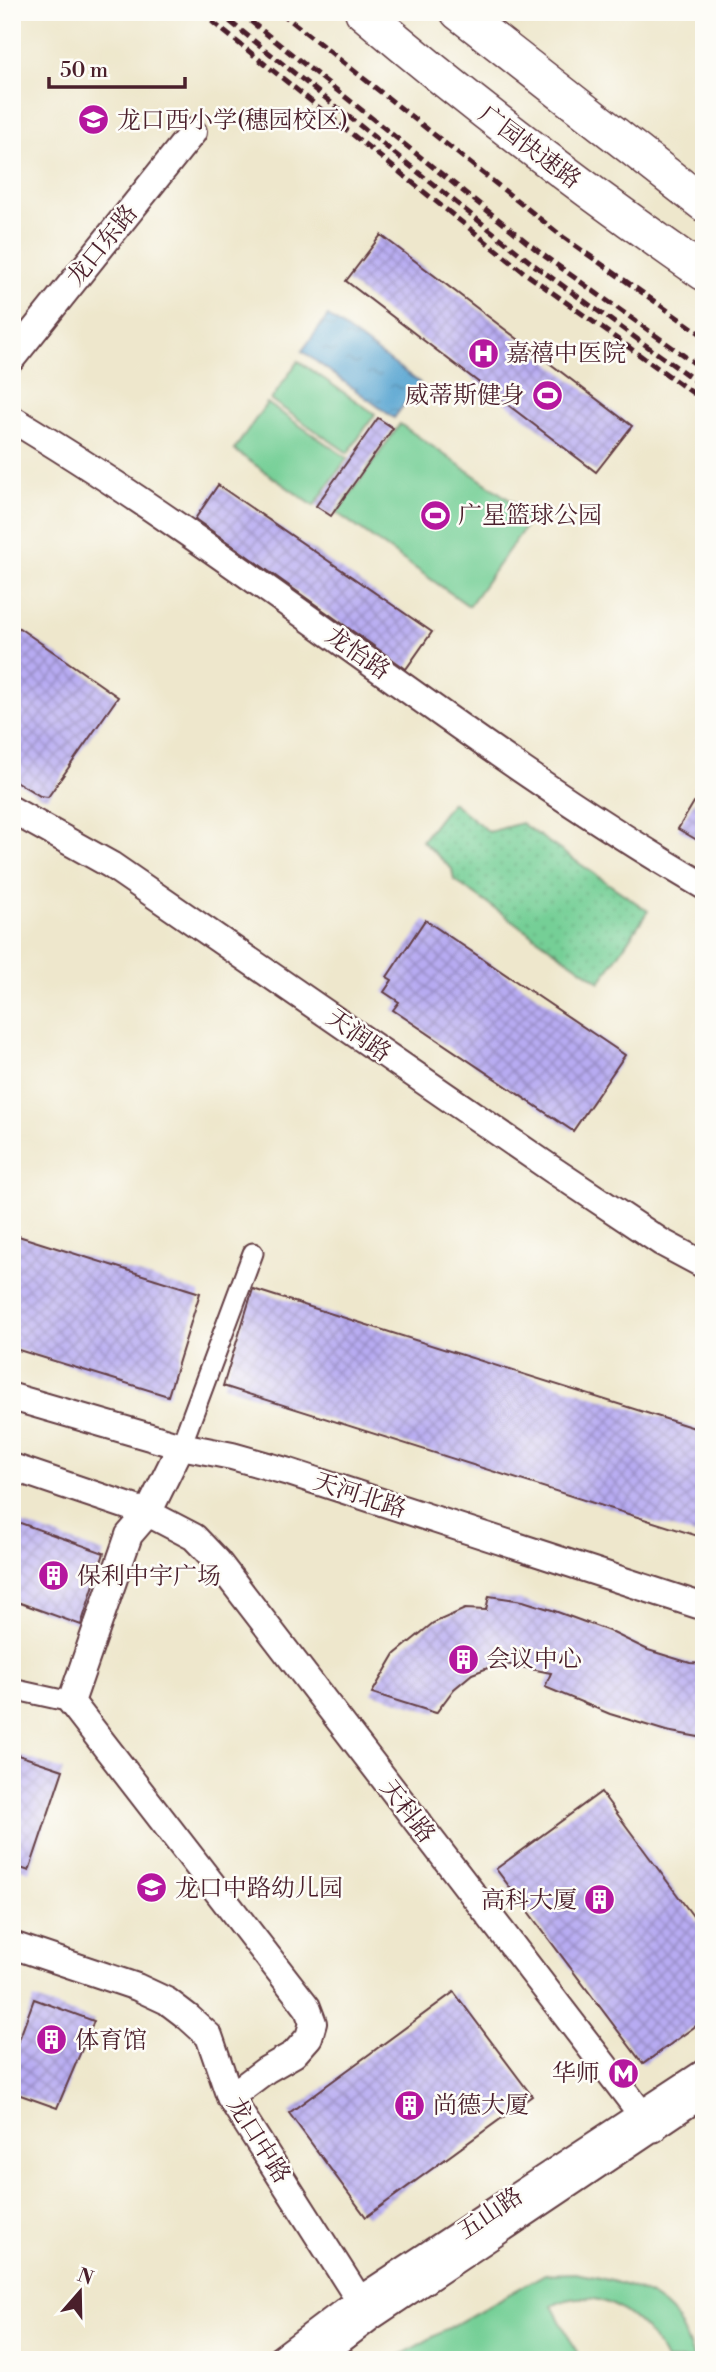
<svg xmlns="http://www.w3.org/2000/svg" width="716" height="2372" viewBox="0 0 716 2372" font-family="'Libre Bodoni','Noto Serif SC',serif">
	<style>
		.grass { fill: url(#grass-dots); stroke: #607760; stroke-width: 2 }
		.garden { fill: #75cf96; stroke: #607760; stroke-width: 2 }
		.water { fill: url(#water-ripples); stroke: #51627e; stroke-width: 2 }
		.building { fill: url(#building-cross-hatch) }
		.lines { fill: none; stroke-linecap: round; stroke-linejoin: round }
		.street-casing { stroke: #633d43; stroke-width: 23 }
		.secondary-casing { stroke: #633d43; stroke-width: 30 }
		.highway-casing { stroke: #633d43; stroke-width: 38 }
		.street { stroke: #fff; stroke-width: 19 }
		.secondary { stroke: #fff; stroke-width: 26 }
		.highway { stroke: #fff; stroke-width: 35 }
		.rail { stroke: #4a1f2b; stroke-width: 5; stroke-dasharray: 10 5; stroke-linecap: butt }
		.labels { text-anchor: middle; stroke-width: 5; stroke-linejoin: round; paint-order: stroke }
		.poi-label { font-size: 24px; fill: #4a1f2b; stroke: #fdfcf7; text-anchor: start }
		.street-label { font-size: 24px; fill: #4a1f2b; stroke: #fdfcf7 }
	</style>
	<defs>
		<pattern id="grass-dots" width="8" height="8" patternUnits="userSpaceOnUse" patternTransform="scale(1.75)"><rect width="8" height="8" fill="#75cf96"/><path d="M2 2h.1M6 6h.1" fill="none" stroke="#67b181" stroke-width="1.8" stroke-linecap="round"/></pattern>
		<pattern id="water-ripples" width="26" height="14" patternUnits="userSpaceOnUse" patternTransform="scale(1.75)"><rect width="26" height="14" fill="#58a5d1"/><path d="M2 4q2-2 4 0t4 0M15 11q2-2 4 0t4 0" fill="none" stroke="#4b86aa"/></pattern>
		<pattern id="building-cross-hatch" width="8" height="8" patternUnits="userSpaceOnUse" patternTransform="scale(1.75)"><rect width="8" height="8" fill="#b7abf2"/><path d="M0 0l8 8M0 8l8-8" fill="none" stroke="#978bc4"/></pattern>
	</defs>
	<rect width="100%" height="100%" fill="#fdfcf7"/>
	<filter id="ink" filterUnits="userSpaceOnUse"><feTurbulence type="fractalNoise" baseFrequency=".0143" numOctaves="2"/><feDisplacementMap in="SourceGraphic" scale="14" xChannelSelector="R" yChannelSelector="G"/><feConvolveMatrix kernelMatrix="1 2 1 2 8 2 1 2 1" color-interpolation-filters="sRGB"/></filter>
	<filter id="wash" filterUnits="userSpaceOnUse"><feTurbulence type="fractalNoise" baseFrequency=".00686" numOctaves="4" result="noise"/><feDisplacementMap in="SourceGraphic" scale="28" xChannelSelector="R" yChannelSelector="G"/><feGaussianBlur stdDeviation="1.57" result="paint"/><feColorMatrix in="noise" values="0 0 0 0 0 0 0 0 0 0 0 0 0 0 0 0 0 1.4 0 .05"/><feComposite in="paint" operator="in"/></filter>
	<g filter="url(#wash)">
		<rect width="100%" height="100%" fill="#eee7cc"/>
		<path class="grass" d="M452,802L489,832L521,823L648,911L600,982L454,880L452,869L422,841Z"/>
		<path class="garden" d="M298,361L375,414L348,453L271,400Z
			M267,403L347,458L314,506L234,450Z
			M400,424L533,516L469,606L337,513Z
			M575,2273C608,2279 657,2289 677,2320C685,2332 689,2346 694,2360H666C646,2318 597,2281 552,2306L581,2360H392L545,2274Z"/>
		<path class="water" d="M328,316L420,383L394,418L302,351Z"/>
		<g id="blocks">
			<path class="building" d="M381,235L632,426L596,472L346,281Z
				M378,418L393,428L331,516L316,506Z
				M218,485L432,632L406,669L195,519Z
				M12,623L118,697L48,797L40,796L12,779Z
				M694,802L704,808V844L678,829Z
				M425,920L625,1055L573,1131L393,1010L399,1002L384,992L392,980L387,977Z
				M12,1234L200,1293L168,1396L12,1348Z
				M253,1289L704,1431V1538L223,1386Z
				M12,1520L104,1553L81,1625L12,1600Z
				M489,1596L523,1601L552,1610L609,1631L648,1650L690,1663L704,1664V1738L666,1731L610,1714L545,1687L551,1673L501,1663L472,1674L454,1689L436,1713L372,1693L395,1654L433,1623L465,1609L486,1610Z
				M12,1753L63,1770L29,1871L12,1865Z
				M601,1792L704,1931V2020L643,2064L496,1869Z
				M454,1992L532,2096L366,2217L289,2113Z
				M34,1999L94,2021L57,2108L12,2092V2059Z"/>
		</g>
	</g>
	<g filter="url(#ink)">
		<use href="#blocks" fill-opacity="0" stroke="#633d43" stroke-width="2"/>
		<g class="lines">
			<defs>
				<path id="street" d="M181,1446L253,1253
					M12,1689L71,1702"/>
				<path id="secondary" d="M12,358L193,132
					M12,419C251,562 464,746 704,886
					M12,810L111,865L553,1170L661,1242L704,1265
					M12,1397L181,1446L232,1456L289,1472L704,1607
					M181,1446L148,1513L129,1535L71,1702L307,2007L313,2023L309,2037L294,2054L266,2070L230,2097
					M12,1467L148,1513L194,1537L217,1561L653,2129
					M12,1945L137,1987L167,2001L188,2017L209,2036L230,2097L370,2317
					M280,2360L361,2299L704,2073
					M314,2360L370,2317L704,2093"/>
				<path id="highway" d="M363,12C472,105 586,191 704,273
					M458,12L704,204"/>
			</defs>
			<use href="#street" class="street-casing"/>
			<use href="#secondary" class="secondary-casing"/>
			<use href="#highway" class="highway-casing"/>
			<use href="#street" class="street"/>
			<use href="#secondary" class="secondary"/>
			<use href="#highway" class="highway"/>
			<path class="rail" d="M200,12L525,273L704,401
				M218,12L534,265L704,387
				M239,12L543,255L704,370
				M280,12L563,237L704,336"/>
		</g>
	</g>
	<defs>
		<symbol id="school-disc" viewBox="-11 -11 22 22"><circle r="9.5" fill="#b5179e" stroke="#fdfcf7"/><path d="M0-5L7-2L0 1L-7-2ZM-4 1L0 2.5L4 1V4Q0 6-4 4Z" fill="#fff"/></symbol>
		<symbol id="hospital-disc" viewBox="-11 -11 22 22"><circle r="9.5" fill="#b5179e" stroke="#fdfcf7"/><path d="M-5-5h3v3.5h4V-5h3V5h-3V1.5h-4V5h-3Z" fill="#fff"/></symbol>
		<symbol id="stadium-disc" viewBox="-11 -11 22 22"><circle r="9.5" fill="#b5179e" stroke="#fdfcf7"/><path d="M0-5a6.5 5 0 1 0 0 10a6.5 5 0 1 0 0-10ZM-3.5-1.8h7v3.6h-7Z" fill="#fff"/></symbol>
		<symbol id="building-disc" viewBox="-11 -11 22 22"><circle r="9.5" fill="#b5179e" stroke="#fdfcf7"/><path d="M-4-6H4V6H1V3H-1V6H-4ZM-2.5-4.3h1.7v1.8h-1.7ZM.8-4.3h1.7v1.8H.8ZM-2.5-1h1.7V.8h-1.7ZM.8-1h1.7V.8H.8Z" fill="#fff"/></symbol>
		<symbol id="metro-disc" viewBox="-11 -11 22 22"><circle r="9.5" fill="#b5179e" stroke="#fdfcf7"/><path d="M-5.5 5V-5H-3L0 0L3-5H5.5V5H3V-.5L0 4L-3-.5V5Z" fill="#fff"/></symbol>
	</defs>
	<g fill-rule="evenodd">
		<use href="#school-disc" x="76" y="102" width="35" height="35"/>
		<use href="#hospital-disc" x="466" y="336" width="35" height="35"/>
		<use href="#stadium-disc" x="530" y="378" width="35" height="35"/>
		<use href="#stadium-disc" x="418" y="498" width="35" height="35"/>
		<use href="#building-disc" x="36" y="1558" width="35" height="35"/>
		<use href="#building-disc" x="446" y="1642" width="35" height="35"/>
		<use href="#school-disc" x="134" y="1870" width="35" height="35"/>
		<use href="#building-disc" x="582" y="1882" width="35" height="35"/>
		<use href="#building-disc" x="34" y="2022" width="35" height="35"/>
		<use href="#metro-disc" x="606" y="2056" width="35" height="35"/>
		<use href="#building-disc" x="392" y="2088" width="35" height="35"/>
	</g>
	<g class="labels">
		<g class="poi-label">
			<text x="117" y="128">龙口西小学(穗园校区)</text>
			<text x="506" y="361">嘉禧中医院</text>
			<text x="525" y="403" text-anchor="end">威蒂斯健身</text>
			<text x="458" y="523">广星篮球公园</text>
			<text x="77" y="1584">保利中宇广场</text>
			<text x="486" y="1667">会议中心</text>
			<text x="175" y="1896">龙口中路幼儿园</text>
			<text x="577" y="1908" text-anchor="end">高科大厦</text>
			<text x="75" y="2048">体育馆</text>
			<text x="600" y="2081" text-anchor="end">华师</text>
			<text x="433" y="2113">尚德大厦</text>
		</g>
		<g class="street-label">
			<text transform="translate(530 147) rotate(37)" y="8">广园快速路</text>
			<text transform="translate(102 245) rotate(-51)" y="8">龙口东路</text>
			<text transform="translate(358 653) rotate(35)" y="8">龙怡路</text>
			<text transform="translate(359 1035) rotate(35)" y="8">天润路</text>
			<text transform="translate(360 1495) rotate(18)" y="8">天河北路</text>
			<text transform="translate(408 1811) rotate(52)" y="8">天科路</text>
			<text transform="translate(259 2140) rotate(58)" y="8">龙口中路</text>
			<text transform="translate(490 2213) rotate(-34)" y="8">五山路</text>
		</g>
	</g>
	<rect width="716" height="2372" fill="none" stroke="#fdfcf7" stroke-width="42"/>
	<g transform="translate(80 2292) rotate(20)" stroke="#fdfcf7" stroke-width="5" paint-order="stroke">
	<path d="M0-5L12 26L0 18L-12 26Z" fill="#4a1f2b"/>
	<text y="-10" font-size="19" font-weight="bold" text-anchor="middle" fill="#4a1f2b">N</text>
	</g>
	<path d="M49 77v10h136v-10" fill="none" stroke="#4a1f2b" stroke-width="3.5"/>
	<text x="60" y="77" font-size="21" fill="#4a1f2b" stroke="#fdfcf7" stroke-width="5" paint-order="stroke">50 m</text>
</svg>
